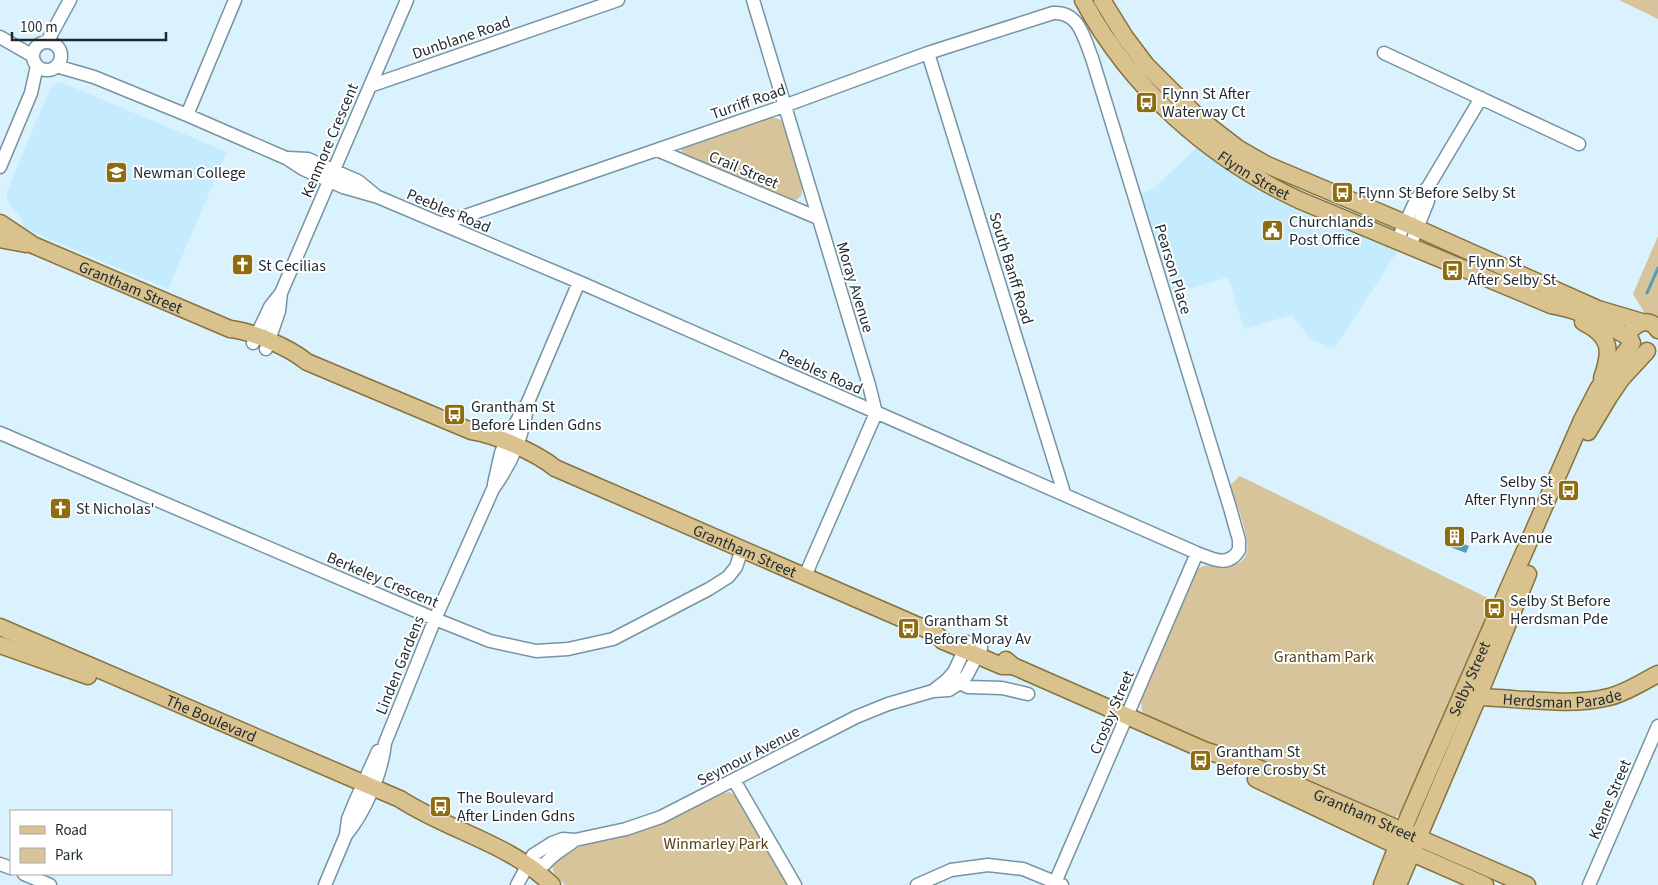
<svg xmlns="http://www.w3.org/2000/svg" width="1658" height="885" viewBox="0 0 1658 885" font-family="'Source Sans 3',sans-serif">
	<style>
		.built { fill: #c5ecfe }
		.green { fill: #d7c49a }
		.water { fill: #549cbc }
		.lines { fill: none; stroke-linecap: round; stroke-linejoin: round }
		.stream { stroke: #549cbc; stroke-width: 3 }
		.minor-casing { stroke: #7793a1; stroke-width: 15 }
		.major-casing { stroke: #87723b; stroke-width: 19 }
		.minor { stroke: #fff; stroke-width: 12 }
		.major { stroke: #d9c28e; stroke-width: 16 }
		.labels { text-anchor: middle; stroke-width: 4; stroke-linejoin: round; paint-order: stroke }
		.street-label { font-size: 16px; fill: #1e292f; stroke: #fff }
		.poi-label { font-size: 16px; fill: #1e292f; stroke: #fff; text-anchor: start }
		.park-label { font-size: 16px; fill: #564211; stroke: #fff }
	</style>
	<rect width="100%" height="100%" fill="#daf2fe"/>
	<path class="built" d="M58,81L227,152L168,289L25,229L21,219L7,200V192L50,88Z
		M1211,134L1248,161L1290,186L1407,233L1395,255L1334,349L1311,339L1291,315L1244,329L1228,277L1165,296L1137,195L1153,189Z"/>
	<path class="green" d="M1619,0H1658V19Z
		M772,117L781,120L785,127L803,187L801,196L795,201L790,200L684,154L681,151L683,147Z
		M1658,236V321L1652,325L1633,294Z
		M1240,476L1498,603L1433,748L1402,811L1395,818H1388L1149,718L1142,711L1141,699L1198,569C1207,562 1216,567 1227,566C1236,566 1245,561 1247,552C1250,537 1235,500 1230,485Z
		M729,792L736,796L789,885H565L554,874L552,865L568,850L638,831L664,822L724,793Z"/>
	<path class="water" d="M1448,538L1469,546L1466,553L1445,545Z"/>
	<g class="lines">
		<path class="stream" d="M1647,293L1658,268"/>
		<defs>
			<path id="minor" d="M753,0L869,385L876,413L805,576
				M0,37L33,56
				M47,42L70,0
				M33 56a14 14 0 1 1 28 0a14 14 0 1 1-28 0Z
				M928,53L1064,493
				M1384,53L1579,144
				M56,66L94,77L187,115L286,158L303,169L343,187L378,197L579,282L1197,553C1213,559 1228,568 1239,550V540L1230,508L1092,58C1084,38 1079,11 1053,13L928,53L784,106L442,224
				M370,86L618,0
				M187,115L235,0
				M657,150L818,218
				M288,158L308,159L358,181L374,194
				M0,167L31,93L37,66
				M1397,241L1417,198L1428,187L1481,98
				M1410,246L1428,201V187
				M253,343L270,307L281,293L407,0
				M266,349L279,311L281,293
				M0,433L435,619L490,641L536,651L568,649L613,639L709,589L728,577L736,567L742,549
				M494,484L501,453L508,436L528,402L579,282
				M960,683L968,687L1002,688L1028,694
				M933,691L947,680L954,672L968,642
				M734,780L795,885
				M346,835C365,812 382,773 385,743L435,619L493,489C513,461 523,436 528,402
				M0,864L11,868
				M529,866L545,864C554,853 564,849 575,840
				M24,874L50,885
				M325,885L346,835L348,819L355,802L378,751
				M517,885L533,855L552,843L563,839L575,840L626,829L661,817L856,717L888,704L933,691L949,690L960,683L967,675L981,648
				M917,885L951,870L988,865L1023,869L1062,885
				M1054,885L1197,553
				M1589,885L1658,726"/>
			<g id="major">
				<path id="s1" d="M1083,0C1130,88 1209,158 1299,200L1551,305C1582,310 1604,323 1630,338"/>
				<path d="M1102,0L1125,37L1146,65L1200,119L1239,149L1267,165L1405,223L1598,309L1642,322"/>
				<path id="s2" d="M0,223L33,245L230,329C252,331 290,348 307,362L471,431C494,434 537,453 555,468L935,633L943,641L1002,666H1013"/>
				<path d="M0,239L26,244"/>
				<path d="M1583,322C1611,336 1612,350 1602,378"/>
				<path d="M1633,328C1641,320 1652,320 1658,330"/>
				<path d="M1588,432L1609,397L1622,378L1647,351"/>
				<path id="s3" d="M0,627L400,799C449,831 509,843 552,885"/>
				<path d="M0,645L88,676"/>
				<path id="s4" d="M1006,660L1013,666L1204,750L1251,765L1527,885"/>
				<path id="s5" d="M1469,694L1478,697C1518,698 1571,707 1609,697C1626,693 1642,682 1658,674"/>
				<path d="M1256,779L1412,853L1485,885"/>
				<path id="s6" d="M1382,885L1408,818L1582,420L1598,389L1632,343"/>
				<path d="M1398,885L1478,697L1528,574"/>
			</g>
		</defs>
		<use href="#minor" class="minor-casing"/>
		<use href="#major" class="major-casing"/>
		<use href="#minor" class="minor"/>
		<use href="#major" class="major"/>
	</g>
	<defs>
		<symbol id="bus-square" viewBox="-11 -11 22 22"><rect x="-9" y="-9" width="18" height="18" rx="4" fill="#8e6c10" stroke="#fff"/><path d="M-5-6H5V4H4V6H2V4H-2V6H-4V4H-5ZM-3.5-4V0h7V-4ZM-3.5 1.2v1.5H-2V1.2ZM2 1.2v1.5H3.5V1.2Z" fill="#fff"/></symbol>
		<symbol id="school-square" viewBox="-11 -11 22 22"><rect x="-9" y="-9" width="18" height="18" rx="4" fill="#8e6c10" stroke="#fff"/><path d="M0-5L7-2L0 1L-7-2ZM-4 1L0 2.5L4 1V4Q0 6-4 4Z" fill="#fff"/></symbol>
		<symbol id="civic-square" viewBox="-11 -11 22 22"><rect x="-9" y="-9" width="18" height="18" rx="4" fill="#8e6c10" stroke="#fff"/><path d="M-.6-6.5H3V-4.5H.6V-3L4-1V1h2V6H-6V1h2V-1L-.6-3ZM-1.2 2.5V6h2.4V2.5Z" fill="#fff"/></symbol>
		<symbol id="church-square" viewBox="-11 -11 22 22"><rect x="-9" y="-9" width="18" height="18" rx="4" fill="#8e6c10" stroke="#fff"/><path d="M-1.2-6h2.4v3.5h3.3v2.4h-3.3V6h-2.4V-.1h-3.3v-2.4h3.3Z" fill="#fff"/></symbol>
		<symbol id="building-square" viewBox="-11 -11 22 22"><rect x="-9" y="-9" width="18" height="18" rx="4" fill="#8e6c10" stroke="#fff"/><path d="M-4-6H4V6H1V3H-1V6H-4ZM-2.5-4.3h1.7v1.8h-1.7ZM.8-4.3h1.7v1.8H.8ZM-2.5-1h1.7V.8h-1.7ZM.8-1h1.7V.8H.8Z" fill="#fff"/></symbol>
	</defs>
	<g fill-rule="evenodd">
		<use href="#bus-square" x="1134" y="90" width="25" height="25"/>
		<use href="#school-square" x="104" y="160" width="25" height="25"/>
		<use href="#bus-square" x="1330" y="180" width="25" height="25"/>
		<use href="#civic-square" x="1260" y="218" width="25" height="25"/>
		<use href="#church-square" x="230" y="252" width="25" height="25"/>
		<use href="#bus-square" x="1440" y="258" width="25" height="25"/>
		<use href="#bus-square" x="442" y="402" width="25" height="25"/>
		<use href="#bus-square" x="1556" y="478" width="25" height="25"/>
		<use href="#church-square" x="48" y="496" width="25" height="25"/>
		<use href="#building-square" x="1442" y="524" width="25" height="25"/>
		<use href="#bus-square" x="1482" y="596" width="25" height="25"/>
		<use href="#bus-square" x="896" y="616" width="25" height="25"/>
		<use href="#bus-square" x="1188" y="748" width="25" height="25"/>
		<use href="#bus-square" x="428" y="794" width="25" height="25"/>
	</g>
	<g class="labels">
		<g class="street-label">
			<text transform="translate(461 37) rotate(-19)" y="6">Dunblane Road</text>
			<text transform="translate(748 101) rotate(-19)" y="6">Turriff Road</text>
			<text transform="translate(329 140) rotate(-67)" y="6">Kenmore Crescent</text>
			<text transform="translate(744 169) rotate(23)" y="6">Crail Street</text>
			<text dy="6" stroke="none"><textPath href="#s1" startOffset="248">Flynn Street</textPath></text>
			<text transform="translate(449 210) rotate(23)" y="6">Peebles Road</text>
			<text transform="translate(1012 268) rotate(73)" y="6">South Banff Road</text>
			<text transform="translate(1174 269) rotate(73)" y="6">Pearson Place</text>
			<text dy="6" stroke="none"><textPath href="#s2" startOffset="146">Grantham Street</textPath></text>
			<text transform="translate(856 287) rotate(73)" y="6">Moray Avenue</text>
			<text transform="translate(821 371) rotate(24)" y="6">Peebles Road</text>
			<text dy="6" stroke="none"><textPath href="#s2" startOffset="816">Grantham Street</textPath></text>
			<text transform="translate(383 579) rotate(23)" y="6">Berkeley Crescent</text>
			<text transform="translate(399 665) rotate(-68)" y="6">Linden Gardens</text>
			<text dy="6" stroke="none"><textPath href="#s6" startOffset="224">Selby Street</textPath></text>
			<text dy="6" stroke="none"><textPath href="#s5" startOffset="94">Herdsman Parade</textPath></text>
			<text transform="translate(1111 712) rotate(-67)" y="6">Crosby Street</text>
			<text dy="6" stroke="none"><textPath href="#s3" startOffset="230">The Boulevard</textPath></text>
			<text transform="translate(748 755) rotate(-27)" y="6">Seymour Avenue</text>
			<text transform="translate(1609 799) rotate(-67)" y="6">Keane Street</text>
			<text dy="6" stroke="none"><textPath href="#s4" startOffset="392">Grantham Street</textPath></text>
		</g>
		<g class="poi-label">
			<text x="1162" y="99">Flynn St After<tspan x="1162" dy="18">Waterway Ct</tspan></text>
			<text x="133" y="178">Newman College</text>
			<text x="1358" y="198">Flynn St Before Selby St</text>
			<text x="1289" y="227">Churchlands<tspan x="1289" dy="18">Post Office</tspan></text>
			<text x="1468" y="267">Flynn St<tspan x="1468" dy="18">After Selby St</tspan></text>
			<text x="258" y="271">St Cecilias</text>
			<text x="471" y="412">Grantham St<tspan x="471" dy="18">Before Linden Gdns</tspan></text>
			<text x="1553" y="487" text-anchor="end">Selby St<tspan x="1553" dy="18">After Flynn St</tspan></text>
			<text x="76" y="514">St Nicholas'</text>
			<text x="1470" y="543">Park Avenue</text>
			<text x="1510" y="606">Selby St Before<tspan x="1510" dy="18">Herdsman Pde</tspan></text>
			<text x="924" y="626">Grantham St<tspan x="924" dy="18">Before Moray Av</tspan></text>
			<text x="1216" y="757">Grantham St<tspan x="1216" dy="18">Before Crosby St</tspan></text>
			<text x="457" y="803">The Boulevard<tspan x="457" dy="18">After Linden Gdns</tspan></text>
		</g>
		<g class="park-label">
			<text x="1324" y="662">Grantham Park</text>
			<text x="716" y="849">Winmarley Park</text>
		</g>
	</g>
	<rect x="10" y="810" width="162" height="65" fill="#ffffff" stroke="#a5a9ac"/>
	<rect x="20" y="826" width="25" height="8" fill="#d9c28e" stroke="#a5a9ac"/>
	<text x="55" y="835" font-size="15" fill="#1e292f">Road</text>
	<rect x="20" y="848" width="25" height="15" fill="#d7c49a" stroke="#a5a9ac"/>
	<text x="55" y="860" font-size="15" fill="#1e292f">Park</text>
	<path d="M12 32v8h154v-8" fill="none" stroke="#1e292f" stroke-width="2.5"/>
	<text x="20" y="32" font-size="15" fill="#1e292f" stroke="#ffffff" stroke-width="4" paint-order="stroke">100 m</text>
</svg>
